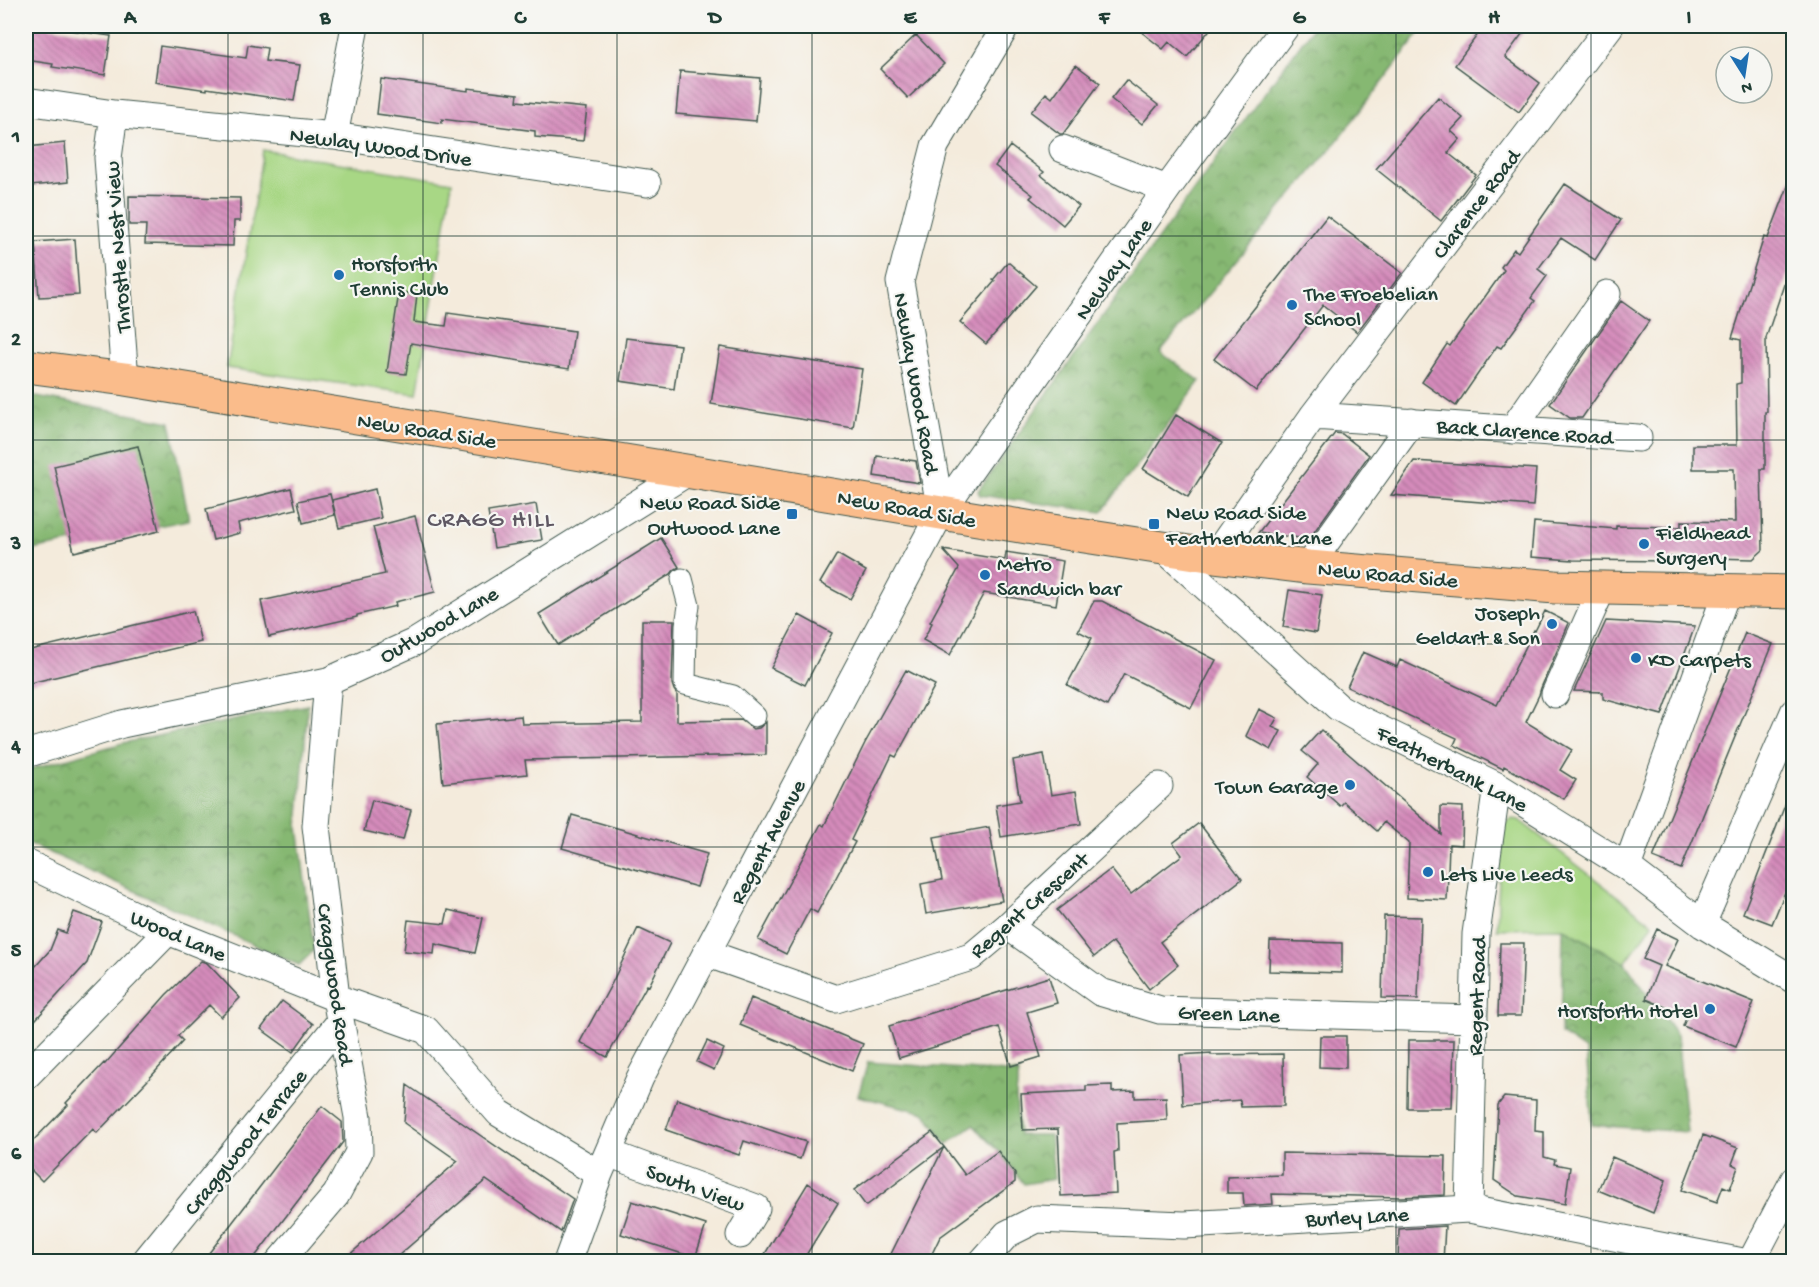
<svg xmlns="http://www.w3.org/2000/svg" width="1819" height="1287" viewBox="0 0 1819 1287" font-family="'Gochi Hand',sans-serif">
	<style>
		.green { fill: #a8d785; stroke: #648a5c; stroke-width: 1.5 }
		.forest { fill: url(#forest-crowns); stroke: #527a53; stroke-width: 1.5 }
		.building { fill: url(#building-back-hatch) }
		.lines { fill: none; stroke-linecap: round; stroke-linejoin: round }
		.pedestrian-casing { stroke: #3f574d; stroke-width: 23 }
		.minor-casing { stroke: #3f574d; stroke-width: 29 }
		.primary-casing { stroke: #3f574d; stroke-width: 35 }
		.pedestrian { stroke: #fff; stroke-width: 21 }
		.minor { stroke: #fff; stroke-width: 27 }
		.primary { stroke: #fabc8b; stroke-width: 33 }
		.grid { fill: none; stroke: #1f3d34; stroke-width: 1.5; stroke-opacity: 0.55 }
		.poi-dot { fill: #1f6fb2; stroke: #f6f6f2; stroke-width: 2 }
		.labels { text-anchor: middle; stroke-width: 4.5; stroke-linejoin: round; paint-order: stroke }
		.street-label { font-size: 22px; fill: #1f3d34; stroke: #f6f6f2 }
		.poi-label { font-size: 22px; fill: #1f3d34; stroke: #f6f6f2; text-anchor: start }
		.neighbourhood-label { font-size: 24px; letter-spacing: 1.5px; fill: #5f5863; stroke: #f6f6f2 }
		.neatline { fill: none; stroke: #1f3d34; stroke-width: 2 }
		.grid-label { font-size: 20px; text-anchor: middle; font-weight: bold; fill: #1f3d34 }
	</style>
	<defs>
		<pattern id="forest-crowns" width="20" height="18" patternUnits="userSpaceOnUse" patternTransform="scale(1.5)"><rect width="20" height="18" fill="#86b872"/><path d="M2 6a3 3 0 1 1 6 0M12 15a3 3 0 1 1 6 0" fill="none" stroke="#6d975e"/></pattern>
		<pattern id="building-back-hatch" width="6" height="6" patternUnits="userSpaceOnUse" patternTransform="scale(1.5)"><rect width="6" height="6" fill="#d58bbb"/><path d="M-1 5l2 2M0 0l6 6M5-1l2 2" fill="none" stroke="#ac7399"/></pattern>
	</defs>
	<rect width="100%" height="100%" fill="#f6f6f2"/>
	<filter id="ink" filterUnits="userSpaceOnUse"><feTurbulence type="fractalNoise" baseFrequency=".0167" numOctaves="2"/><feDisplacementMap in="SourceGraphic" scale="12" xChannelSelector="R" yChannelSelector="G"/><feConvolveMatrix kernelMatrix="1 2 1 2 8 2 1 2 1" color-interpolation-filters="sRGB"/></filter>
	<filter id="wash" filterUnits="userSpaceOnUse"><feTurbulence type="fractalNoise" baseFrequency=".008" numOctaves="4" result="noise"/><feDisplacementMap in="SourceGraphic" scale="24" xChannelSelector="R" yChannelSelector="G"/><feGaussianBlur stdDeviation="1.35" result="paint"/><feColorMatrix in="noise" values="0 0 0 0 0 0 0 0 0 0 0 0 0 0 0 0 0 1.4 0 .05"/><feComposite in="paint" operator="in"/></filter>
	<g filter="url(#wash)">
		<rect width="100%" height="100%" fill="#f4ebdc"/>
		<path class="green" d="M263,150L452,182L417,394L227,368Z
			M1513,819L1519,820L1653,924L1625,963L1563,928L1497,929L1501,828L1506,822Z"/>
		<path class="forest" d="M1314,26H1425L1337,141L1160,352L1200,381L1102,512L980,495L978,491C1089,335 1200,179 1314,26Z
			M26,395L170,422L189,520L26,551Z
			M308,705L298,827L314,950L299,965L26,842V770L123,743Z
			M1563,928L1625,963L1677,1035L1687,1132L1592,1125L1586,1051L1561,1034Z
			M868,1062L1019,1073L1016,1095L1019,1135H1050L1054,1179L1024,1184L998,1150L973,1125L947,1144L925,1113L858,1096Z"/>
		<g id="blocks">
			<path class="building" d="M26,26H41L111,36L105,75L52,67L53,64L26,60Z
				M1134,26H1213L1187,57L1169,42L1163,49Z
				M1484,26H1528L1505,57L1540,83L1519,112L1455,65Z
				M916,35L944,64L908,98L880,69Z
				M248,45L267,48L265,61L300,65L294,101L207,88V90L155,82L160,46L246,58Z
				M1076,65L1100,83L1063,134H1060L1031,112L1046,93L1052,98Z
				M680,71L760,78L756,121L676,114Z
				M381,79L468,91V88L518,94L517,101L587,108L583,141L535,137V131L442,119V123L377,114Z
				M1126,80L1158,105L1142,124L1111,99Z
				M1438,97L1463,118L1451,131L1460,139L1448,153L1476,175L1441,221L1376,169Z
				M65,143L68,182L31,186L27,147Z
				M1010,146L1044,172L1041,175L1079,206L1063,225L1030,198L1033,195L995,166Z
				M1792,176L1794,255L1766,338L1767,412H1765V469H1761L1763,550L1753,559L1671,557V561L1573,560L1531,557L1534,522L1616,529V526L1681,527V521L1735,522L1734,469H1693V445H1737L1736,384L1741,383V340L1732,338L1764,237L1768,238Z
				M1565,184L1621,220L1595,260L1561,238L1538,269L1547,276L1531,298L1535,301L1501,348L1497,346L1456,406L1422,382L1447,344L1450,346L1504,270L1501,267L1514,249L1518,252Z
				M129,196L240,198V221H234L233,246L145,244L146,225H129Z
				M1327,216L1402,273L1357,332L1323,305L1256,391L1214,359Z
				M75,239L79,295L39,297L35,242Z
				M1008,262L1036,286L986,344L960,322L995,281L993,280Z
				M399,292L417,294L414,322L446,326L448,313L574,331L569,369L411,343L406,374L387,372Z
				M1621,301L1649,321L1582,418H1570L1550,404Z
				M626,338L680,345L674,389L620,381Z
				M720,347L862,369L853,428L711,404Z
				M1176,415L1222,443L1188,497L1143,469Z
				M1335,433L1342,434L1369,455L1309,539L1258,533Z
				M138,446L159,531L74,552L54,466Z
				M877,456L916,461L920,483L874,476Z
				M1414,461L1536,469L1533,506L1391,495Z
				M291,488L296,509L238,523L240,533L213,540L206,509Z
				M375,489L381,518L339,528L332,500Z
				M330,494L335,515L303,523L298,501Z
				M536,504L542,540L494,548L488,512Z
				M415,516L435,592L395,602L396,606L357,615V617L269,637L261,601L385,574L373,527Z
				M661,538L679,567L674,570L671,574L558,645L539,614Z
				M943,550L1005,560L1006,552L1063,561L1056,605L984,593L950,655L923,640L932,623L930,622L959,568Z
				M837,554L866,571L850,599L820,583Z
				M1289,590L1322,595L1316,633L1283,627Z
				M1094,601H1102L1216,660L1191,708L1124,674L1107,706L1067,685L1092,638L1078,631Z
				M193,611L201,642L26,684V651Z
				M1545,611L1569,623L1541,688L1539,695L1526,722L1572,750L1560,770L1576,780L1564,799L1504,766L1503,769L1454,745L1457,738L1347,687L1363,652L1397,667L1400,660L1497,705L1534,630L1535,631Z
				M799,615L832,633L805,685L771,668Z
				M642,620H674L672,684L674,690L677,694V721L741,720L753,729L759,728L766,722V755L525,760L527,774L443,783L437,724L521,716L522,724L642,722Z
				M1606,621L1695,626L1662,715L1603,699V692L1574,691Z
				M1745,633L1773,644L1681,869L1653,858Z
				M906,670L935,685L896,757L892,755L851,840L855,842L817,913L810,909L786,954L758,940L821,824L824,826L865,743Z
				M1259,709L1277,718L1272,727L1281,731L1271,750L1246,736Z
				M1321,730L1441,834V806L1463,807L1462,845L1449,844L1447,900L1407,898L1409,843L1384,822L1377,831L1344,802L1340,806L1307,777L1318,764L1302,751Z
				M1044,754L1051,795L1076,791L1081,824L1001,837L996,805L1020,801L1013,760Z
				M1792,787L1794,870L1772,924L1743,913Z
				M372,800L411,810L403,840L364,831Z
				M572,815L707,854L697,887L562,848Z
				M1199,823L1242,879L1160,942L1178,965L1149,989L1113,942L1094,957L1057,910L1111,869L1131,894L1182,855L1173,843Z
				M989,827L1002,901L926,914L921,884L942,880L934,837Z
				M448,910L483,918L475,953L435,944L434,954L404,951L408,920L445,924Z
				M74,912L102,922L87,963L26,1030V977L50,950L58,930L66,933Z
				M1384,916L1421,917L1418,999L1382,998Z
				M638,928L670,943L649,986L647,985L607,1057L580,1042L612,983Z
				M1657,929L1678,939L1665,966L1754,1002L1736,1047L1683,1026L1687,1016L1646,999L1659,966L1643,959Z
				M1270,941L1342,943V973L1269,971Z
				M1500,943H1524L1521,1016H1498Z
				M201,961L207,963L240,998L221,1017L209,1005L178,1036L183,1041L147,1081L97,1133L93,1129L42,1181L26,1165V1148L68,1105L66,1103L104,1063L105,1064L166,995Z
				M1049,977L1057,1003L1027,1012L1041,1057L1011,1066L999,1027L899,1058L889,1026Z
				M751,998L863,1044L852,1071L740,1025Z
				M282,1001L313,1024L293,1052L261,1029Z
				M1320,1036H1346V1068L1319,1067Z
				M1408,1040H1454L1452,1108H1407Z
				M707,1041L724,1049L714,1070L697,1062Z
				M1211,1053V1055L1283,1054L1284,1106L1241,1107L1240,1100L1183,1105L1180,1055Z
				M407,1085L573,1199L561,1232L486,1180L391,1262H341L458,1161L404,1123Z
				M1112,1085V1092L1135,1091V1098L1166,1097L1167,1120L1117,1123L1118,1151L1114,1152L1116,1193L1061,1196L1058,1129L1023,1130L1021,1094L1086,1091V1086Z
				M1504,1097L1536,1100L1535,1131L1544,1132V1157L1555,1160L1554,1164L1570,1167L1565,1204L1518,1196L1494,1180L1498,1105Z
				M677,1099L806,1142L800,1159L744,1141L739,1155L666,1130Z
				M322,1106L342,1122L343,1142L251,1262H202Z
				M932,1132L944,1147L866,1206L854,1190Z
				M1703,1135L1738,1148L1732,1164L1738,1167L1730,1189L1723,1186L1717,1202L1682,1190Z
				M944,1147L965,1175L998,1151L1015,1174V1182L940,1237L928,1262H887Z
				M1282,1153L1446,1156L1445,1195L1401,1197L1272,1194L1273,1204L1244,1206L1243,1193H1227V1177L1282,1175Z
				M1612,1157L1666,1180L1653,1213L1598,1190Z
				M808,1183L838,1203L814,1242L802,1262H760Z
				M632,1201L706,1225L695,1258L621,1234Z
				M1445,1226L1443,1262H1398L1399,1229Z"/>
		</g>
	</g>
	<g filter="url(#ink)">
		<use href="#blocks" fill-opacity="0" stroke="#3f574d" stroke-width="1.5"/>
		<g class="lines">
			<defs>
				<path id="pedestrian" d="M682,579L689,606L686,625L685,684L733,696L755,716"/>
				<path id="minor" d="M26,101L114,114L334,136L647,183
					M114,114L108,158L125,379
					M334,136L355,26
					M1063,149L1167,189
					M1313,416L1638,438
					M1512,430L1607,294
					M941,512L900,282L935,146L1006,26
					M1163,548L1338,707L1361,720L1497,786L1627,867L1702,924L1794,980
					M1215,556L1313,416L1610,26
					M1308,567L1412,422
					M1555,694L1602,588
					M26,754L122,724L328,681L417,641L688,472
					M26,863L168,931L336,998L426,1030L499,1113L599,1174
					M1627,867L1727,591
					M1702,924L1794,712
					M1008,926L1100,992L1160,1010L1474,1019
					M706,953L836,999L971,957L1008,926L1159,786
					M26,1076L168,931
					M608,1153L756,1208L740,1235
					M1469,1209L1476,934L1497,786
					M147,1259L340,1022
					M279,1262L336,1195L359,1152L358,1117L336,998L316,826L328,681
					M567,1262L599,1174L640,1078L941,512L1167,189L1286,26
					M982,1262L1007,1234L1037,1219L1184,1225L1469,1209L1743,1262
					M1751,1262L1794,1180"/>
				<path id="primary" d="M26,366L125,379L1039,529L1215,556L1308,567L1555,587L1794,592"/>
			</defs>
			<use href="#pedestrian" class="pedestrian-casing"/>
			<use href="#minor" class="minor-casing"/>
			<use href="#primary" class="primary-casing"/>
			<use href="#pedestrian" class="pedestrian"/>
			<use href="#minor" class="minor"/>
			<use href="#primary" class="primary"/>
		</g>
	</g>
	<path class="grid" d="M228,26V1262M423,26V1262M617,26V1262M812,26V1262M1007,26V1262M1202,26V1262M1396,26V1262M1591,26V1262M26,236H1794M26,440H1794M26,644H1794M26,847H1794M26,1050H1794"/>
	<g class="poi-dot">
		<circle cx="339" cy="275" r="6"/>
		<circle cx="1292" cy="305" r="6"/>
		<rect x="786" y="508" width="12" height="12" rx="3"/>
		<rect x="1148" y="518" width="12" height="12" rx="3"/>
		<circle cx="1644" cy="544" r="6"/>
		<circle cx="985" cy="575" r="6"/>
		<circle cx="1552" cy="624" r="6"/>
		<circle cx="1636" cy="658" r="6"/>
		<circle cx="1350" cy="785" r="6"/>
		<circle cx="1428" cy="872" r="6"/>
		<circle cx="1710" cy="1009" r="6"/>
	</g>
	<g class="labels">
		<g class="street-label">
			<text transform="translate(381 145) rotate(8)" y="8">Newlay Wood Drive</text>
			<text transform="translate(1475 203) rotate(-53)" y="8">Clarence Road</text>
			<text transform="translate(116 247) rotate(-94)" y="8">Throstle Nest View</text>
			<text transform="translate(1112 268) rotate(-55)" y="8">Newlay Lane</text>
			<text transform="translate(918 383) rotate(80)" y="8">Newlay Wood Road</text>
			<text transform="translate(427 429) rotate(9)" y="8">New Road Side</text>
			<text transform="translate(1525 430) rotate(4)" y="8">Back Clarence Road</text>
			<text transform="translate(907 507) rotate(10)" y="8">New Road Side</text>
			<text transform="translate(1388 573) rotate(5)" y="8">New Road Side</text>
			<text transform="translate(438 623) rotate(-30)" y="8">Outwood Lane</text>
			<text transform="translate(1453 767) rotate(27)" y="8">Featherbank Lane</text>
			<text transform="translate(766 841) rotate(-62)" y="8">Regent Avenue</text>
			<text transform="translate(1028 904) rotate(-41)" y="8">Regent Crescent</text>
			<text transform="translate(179 934) rotate(23)" y="8">Wood Lane</text>
			<text transform="translate(337 984) rotate(82)" y="8">Craggwood Road</text>
			<text transform="translate(1475 996) rotate(-88)" y="8">Regent Road</text>
			<text transform="translate(1229 1012) rotate(2)" y="8">Green Lane</text>
			<text transform="translate(244 1141) rotate(-51)" y="8">Craggwood Terrace</text>
			<text transform="translate(696 1186) rotate(20)" y="8">South View</text>
			<text transform="translate(1357 1215) rotate(-3)" y="8">Burley Lane</text>
		</g>
		<g class="poi-label">
			<text x="351" y="270">Horsforth<tspan x="351" dy="25">Tennis Club</tspan></text>
			<text x="1304" y="300">The Froebelian<tspan x="1304" dy="25">School</tspan></text>
			<text x="780" y="509" text-anchor="end">New Road Side<tspan x="780" dy="25">Outwood Lane</tspan></text>
			<text x="1166" y="519">New Road Side<tspan x="1166" dy="25">Featherbank Lane</tspan></text>
			<text x="1656" y="539">Fieldhead<tspan x="1656" dy="25">Surgery</tspan></text>
			<text x="997" y="570">Metro<tspan x="997" dy="25">Sandwich bar</tspan></text>
			<text x="1540" y="619" text-anchor="end">Joseph<tspan x="1540" dy="25">Geldart &amp; Son</tspan></text>
			<text x="1648" y="666">KD Carpets</text>
			<text x="1338" y="793" text-anchor="end">Town Garage</text>
			<text x="1440" y="880">Lets Live Leeds</text>
			<text x="1698" y="1017" text-anchor="end">Horsforth Hotel</text>
		</g>
		<g class="neighbourhood-label">
			<text x="491" y="526">CRAGG HILL</text>
		</g>
	</g>
	<rect width="1819" height="1287" fill="none" stroke="#f6f6f2" stroke-width="66"/>
	<g transform="translate(1744 75) rotate(168)"><circle r="28" fill="#f6f6f2" stroke="#a0aca6" stroke-width="1.5"/>
	<path d="M0-4.5L10 22L0 15L-10 22Z" fill="#1f6fb2"/>
	<text y="-9" font-size="16" font-weight="bold" text-anchor="middle" fill="#1f3d34">N</text>
	</g>
	<rect x="33" y="33" width="1753" height="1221" class="neatline"/>
	<g class="grid-label">
		<text x="130" y="23">A</text>
		<text x="325" y="23">B</text>
		<text x="520" y="23">C</text>
		<text x="715" y="23">D</text>
		<text x="910" y="23">E</text>
		<text x="1104" y="23">F</text>
		<text x="1299" y="23">G</text>
		<text x="1494" y="23">H</text>
		<text x="1689" y="23">I</text>
		<text x="16" y="142">1</text>
		<text x="16" y="345">2</text>
		<text x="16" y="549">3</text>
		<text x="16" y="752">4</text>
		<text x="16" y="956">5</text>
		<text x="16" y="1159">6</text>
	</g>
</svg>
